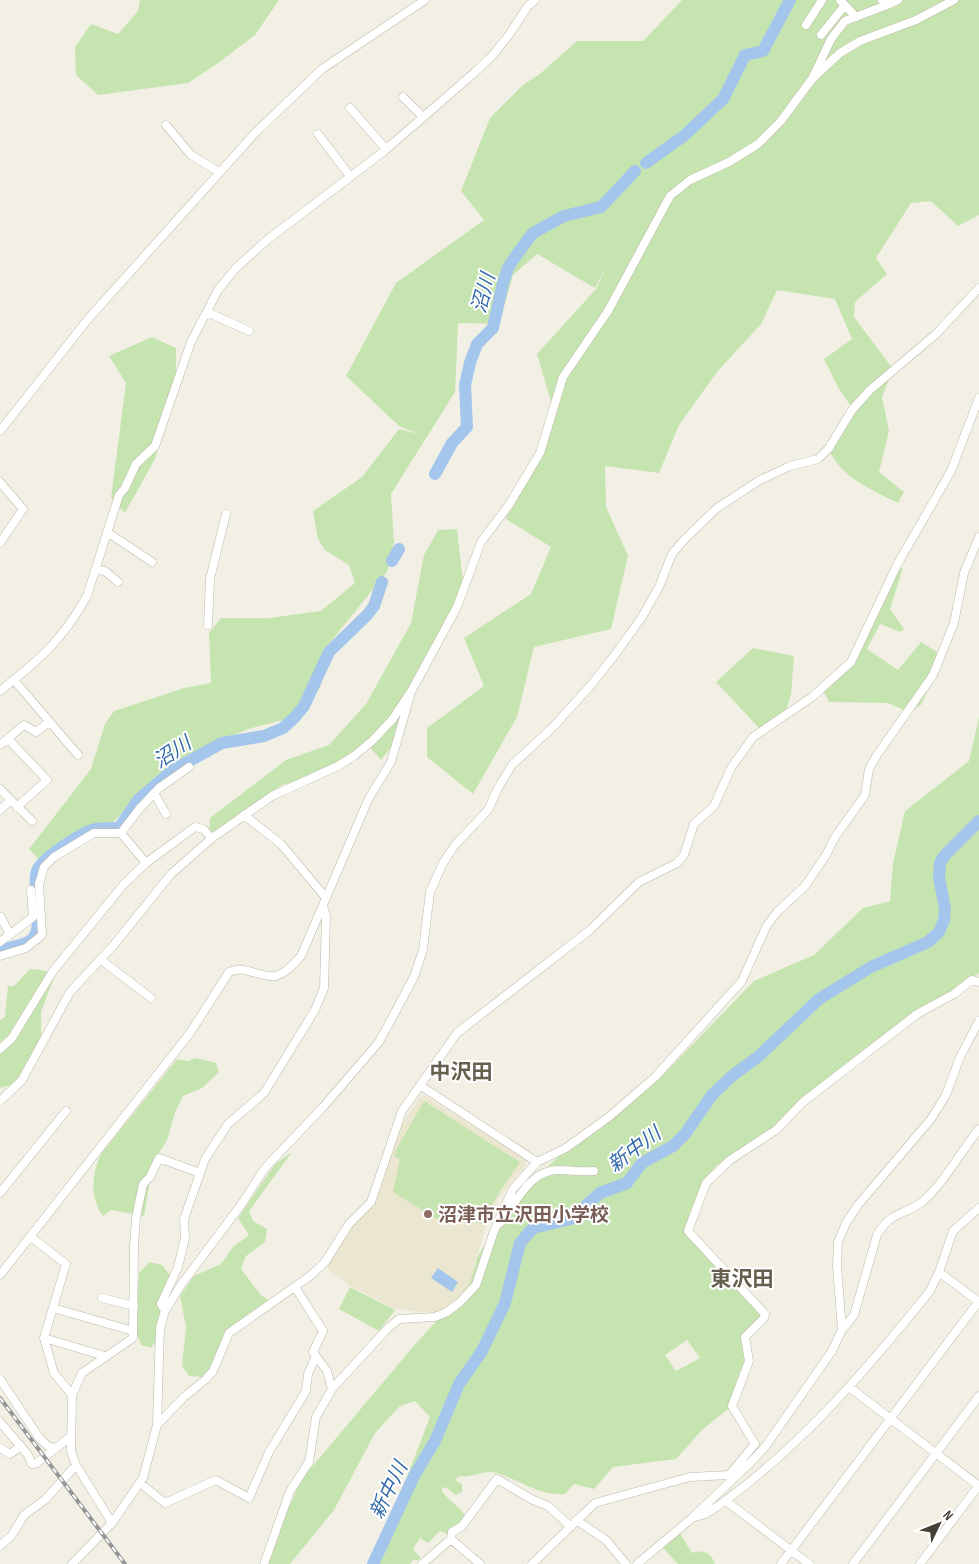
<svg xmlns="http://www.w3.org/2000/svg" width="979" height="1564" viewBox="0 0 979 1564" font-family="'Sofia Sans Condensed','Noto Sans JP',sans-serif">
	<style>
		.education { fill: #eae6d0 }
		.green { fill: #c6e4b0; fill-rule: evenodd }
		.water { fill: #a4c6ec }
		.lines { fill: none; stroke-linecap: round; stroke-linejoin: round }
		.river { stroke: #a4c6ec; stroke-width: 12 }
		.minor-casing { stroke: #bdb8a9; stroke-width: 9 }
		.minor { stroke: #fff; stroke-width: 8 }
		.rail-casing { stroke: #959595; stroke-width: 4 }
		.rail { stroke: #fff; stroke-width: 2; stroke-dasharray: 5.5; stroke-linecap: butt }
		.education-dot { fill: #8d6e63; stroke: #fff; stroke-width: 2 }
		.labels { text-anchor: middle; stroke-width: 4; stroke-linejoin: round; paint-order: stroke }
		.education-label { font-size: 19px; font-weight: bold; fill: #785e54; stroke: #fff; text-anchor: start }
		.water-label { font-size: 20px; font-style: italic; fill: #346aaa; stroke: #fff }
		.quarter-label { font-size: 21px; font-weight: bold; fill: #665f4d; stroke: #fff }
	</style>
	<rect width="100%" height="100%" fill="#f2f0e5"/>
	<path class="education" d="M425,1096L526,1160V1165L498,1199L486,1225L469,1286L442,1314L395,1309L349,1285L329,1270L327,1266L348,1233L374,1202L397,1133L419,1097Z"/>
	<path class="green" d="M140,0H279L255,35L218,63L188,83L98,95L76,75L75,47L91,24L118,34L138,11Z
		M682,0H979V215L958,226L931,201L911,203L876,258L887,274L855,302L854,317L893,369L882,397L889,431L879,472L904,492L898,503C872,490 842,478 829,450L853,409L839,389L824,359L852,339L835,299L777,290L761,324L717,372L679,425L659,473L605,466L606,507L628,556L611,629L534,647L517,717L473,794L427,757V728L484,686L464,638L531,594L551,547L506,519L554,412L537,354L596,289L608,263L595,288L537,254L513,275L499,324L458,323L455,392L391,494L394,543L387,572L328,645L320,688L283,720L248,729L186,756L125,809L111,825L62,842L42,863L29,849L91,769L105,724L114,711L184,688L211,683L209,633L221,618H269L321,611L355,583L349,565L325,550L318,539L313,511L362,477L399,429L418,434L399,426L346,376L396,283L484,220L461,191L490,118L523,85L541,73L577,41H643Z
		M152,337L176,348V386L155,459L125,513L111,498L126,383L109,356Z
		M457,529L464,591L409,694L392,746L381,760L368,745L344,766L282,785L209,835L210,818L286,760L329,745L366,704L411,623L424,555L438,530Z
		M903,568L890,609L904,629L900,632L880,624L867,649L898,670L921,642L937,652L938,668L921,705L908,712L888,703L829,702L823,690L851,662L894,571Z
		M753,648L794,656L791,695L785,713L760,729L716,682Z
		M979,717V973L807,1099L776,1130L716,1166L705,1180L691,1210L685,1232L765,1314L747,1338L749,1354L732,1406L703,1429L676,1459L613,1467L594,1489L574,1484L565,1494C538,1496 522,1481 497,1473C483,1469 472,1479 459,1476L455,1480L462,1484V1492L455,1495L446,1487L441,1489C447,1501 463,1507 467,1520L447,1534L440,1531L428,1543L420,1538L413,1549L420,1557L419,1560H413L410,1564H367L388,1526L430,1417L415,1401L400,1406L375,1433L334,1510L290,1564H264L301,1480L411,1349L469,1285L478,1256L509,1204L529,1176H538L559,1156L662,1076L754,981L814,955L863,908L890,901L893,863L905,811L969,761ZM687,1340L700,1358L676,1371L665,1355Z
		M30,969L42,970L55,975L41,1012V1044L21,1082L0,1088V1020L5,1017L8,986H14Z
		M196,1058L216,1063L219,1072L202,1088L183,1096L175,1113L167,1140L149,1169V1187L144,1216L111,1210L103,1216C89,1197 92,1174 101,1154L177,1059L188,1061Z
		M424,1101L520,1162L498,1194L483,1224L452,1217L449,1223L440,1221L393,1192L400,1159L394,1156L396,1150Z
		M292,1152L249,1211L253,1221L267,1229L265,1242L246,1256L241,1269L260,1294L269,1301C257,1312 236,1322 227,1337C219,1351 217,1365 204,1377L189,1376L182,1366L186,1327L180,1296L194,1276L221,1264L233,1247L249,1235L238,1218L275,1164Z
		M149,1262L162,1265L170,1275L161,1304L157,1340L151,1348L141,1345L136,1331L139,1273Z
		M350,1287L395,1310L379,1331L339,1309Z
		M680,1533L692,1553C704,1549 711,1553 715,1564H678L662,1547Z"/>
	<path class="water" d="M438,1268L458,1282L452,1292L431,1278Z"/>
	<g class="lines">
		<path class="river" d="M646,163L685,135L723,99L745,55L763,51L790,0
			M435,474L452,443L467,427L465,385L470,363L477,344L493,328L503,283L508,268L515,257L532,234L542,228L564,216L601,207L635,171
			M392,561L399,549
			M0,950C9,947 22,946 30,941C47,930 31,889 37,871C41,859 80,834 92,830C100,827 111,829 119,828L139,799L173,770L222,743L264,736L283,728L295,717L304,706L329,652L368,614L374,606L382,582
			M373,1564L414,1476L435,1441L459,1384L482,1351L505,1303L520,1243L533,1228L571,1219L600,1193L627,1183L642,1163L673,1146L685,1134L712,1095L732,1076L759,1056L819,999L871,967L928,942L939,932L944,920L945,909L939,877L940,863L945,855L979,821"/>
		<defs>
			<path id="minor" d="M840,0L856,17
				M887,5L898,0
				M806,25L822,0
				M821,35L845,5
				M813,77L831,39L845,21L887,5L882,0
				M403,97L423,117
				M350,108L386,149
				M166,125L191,155L219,172
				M318,134L350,176
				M207,312L249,331
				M0,431L88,319L256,132L322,69L425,0
				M0,482L23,509L0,543
				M107,532L152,562
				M96,570L105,571L118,582
				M208,625L210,579L226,514
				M14,680L78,755
				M0,691C39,660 62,641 87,596L119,495L125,488L136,464L155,446L191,342L218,290L236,268L267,240L383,152L474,73L492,56L509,35L527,7L535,0
				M8,739L47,780L17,807
				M0,745L24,725L36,732L49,722
				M0,789L32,821
				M154,793L166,814
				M0,810L11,800
				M244,815L281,844L326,898
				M121,833L146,863L195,827L203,829L212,838
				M1,917L10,935
				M0,942L33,917L31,890
				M0,956L26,948L42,935L39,884L44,867L54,857L94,833H121L140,808L159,788L189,767
				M100,959L151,998
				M0,1049L12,1038L53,971L124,884L146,863
				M421,1086L537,1162
				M0,1101L22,1080L70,992L113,946L171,874L212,838L272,796L338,766L354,756L372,741L392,720L412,690L457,607L481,542L509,505L540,453L563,377L608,311L670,196L690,180L729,162L758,144L780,122L812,79L840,53L860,41L916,20L954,0
				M0,1193L66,1111
				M500,1223C516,1204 529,1170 558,1170C570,1170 582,1172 594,1171
				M31,1237L66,1264L44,1338L54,1373L72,1395
				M939,1272L979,1302
				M0,1275L190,1033L229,972C244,964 261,979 276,976C287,973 294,963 301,956L369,798L391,762L410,696
				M295,1287L323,1331L313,1352L327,1371L332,1389
				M102,1298L134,1306
				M53,1308L133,1331
				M165,1311L161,1304L178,1267L185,1238L184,1219L205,1159L228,1124L264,1093L315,1010L324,988L326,916L323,906
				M842,1330L854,1315L877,1235C892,1210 902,1217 922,1202C942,1186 962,1150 979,1129
				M44,1338L105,1356
				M0,1379L40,1439L48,1446L55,1448
				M849,1387L979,1486
				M0,1422L28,1455L32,1464L37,1463L70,1437
				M157,1425L184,1397L206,1379L213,1371L229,1333L310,1276L325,1262L349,1224L371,1202L402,1111L457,1033L590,930L639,882L677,863L684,855L694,824L714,806L731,768L753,737L812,697L851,662L897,565L951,471L979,398
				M0,1448L10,1454L21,1446
				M729,1475L755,1444L732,1406L749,1361L745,1337L764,1318L765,1314L688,1231L706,1183L730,1160L776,1130L803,1102L917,1014L954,994L972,980L979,982
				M140,1483L165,1503L216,1480L249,1498L269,1452L306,1391L308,1374L315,1358
				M726,1501L809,1564
				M695,1517L706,1514C794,1455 864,1373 930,1291L939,1272L953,1231L979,1208
				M576,1520L606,1540L626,1564
				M112,1523L76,1465L71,1451L72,1395L82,1373L133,1338L134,1246L136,1218L143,1184L150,1177L159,1158L200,1173
				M451,1539L480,1564
				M0,1546L12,1535L24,1515L46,1499L76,1465
				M72,1564L112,1523L143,1478L157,1425L160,1328L165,1311L181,1285L241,1205L265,1168L324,1106L379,1042L414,977L423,950L430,892L443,863L455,845L488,810L498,788L512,765L553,727L591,685L614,656L642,617L659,587L672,554L683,541L717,508L760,480L790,466L818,459L829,448L852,410L870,390L936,334L979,288
				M264,1564L290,1491L309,1462L316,1417L332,1389L387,1329L399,1319L435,1317L447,1312L459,1303L476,1285L494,1231L513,1189L537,1162L566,1148L610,1116L655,1077L742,981L766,927L777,912L805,886L826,855L835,837L865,795L869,769L877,755L933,675L954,623L964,573L979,537
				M422,1564L451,1539L452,1532L462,1526L497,1479L533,1500L548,1506L570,1526
				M532,1564L595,1503L690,1477L729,1475L731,1477
				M637,1564L692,1518L750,1463L765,1447L832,1351L842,1330L837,1266L838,1242L846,1223L858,1205L931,1119L946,1095L960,1057L979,1021
				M781,1564L979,1301
				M853,1564L979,1396
				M920,1564L979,1485"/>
		</defs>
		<use href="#minor" class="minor-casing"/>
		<use href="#minor" class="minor"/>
		<defs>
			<path id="rail" d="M0,1398L125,1564"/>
		</defs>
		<use href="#rail" class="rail-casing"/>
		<use href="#rail" class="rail"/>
	</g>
	<circle class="education-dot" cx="428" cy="1214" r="5"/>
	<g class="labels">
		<g class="education-label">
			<text x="438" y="1221">沼津市立沢田小学校</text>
		</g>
		<g class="water-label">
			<text transform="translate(483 293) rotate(-75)" y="7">沼川</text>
			<text transform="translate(172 752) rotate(-33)" y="7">沼川</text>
			<text transform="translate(634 1149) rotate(-37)" y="7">新中川</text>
			<text transform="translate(388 1490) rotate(-64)" y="7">新中川</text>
		</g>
		<g class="quarter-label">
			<text x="461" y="1079">中沢田</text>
			<text x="742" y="1286">東沢田</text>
		</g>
	</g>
	<g transform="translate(939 1524) rotate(47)" stroke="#ffffff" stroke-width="4" paint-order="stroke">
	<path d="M0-4L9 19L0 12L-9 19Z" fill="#444035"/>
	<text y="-8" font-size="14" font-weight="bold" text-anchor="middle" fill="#444035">N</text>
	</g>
</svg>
